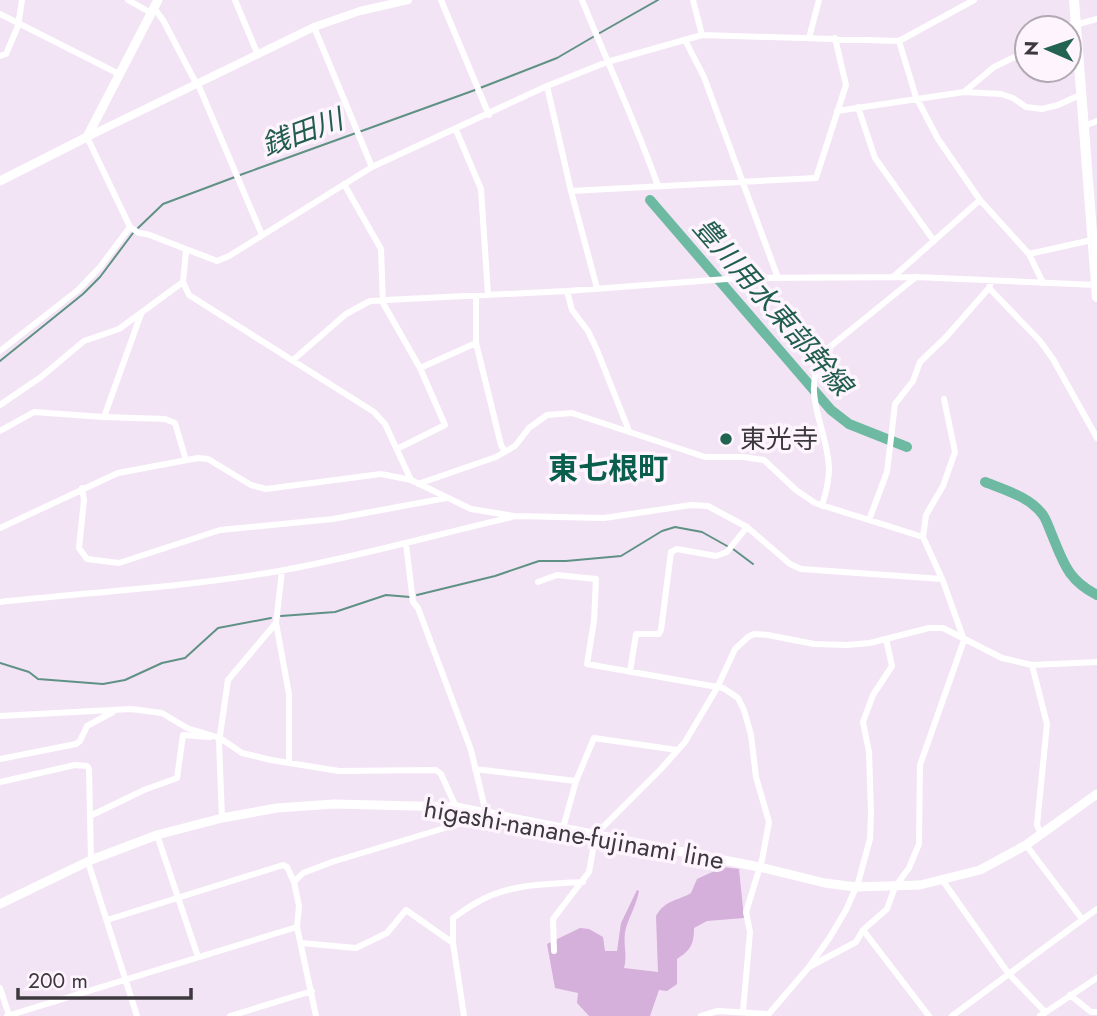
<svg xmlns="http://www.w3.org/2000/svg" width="1097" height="1016" viewBox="0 0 1097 1016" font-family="Jost,'Noto Sans JP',sans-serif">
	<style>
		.green { fill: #d5b0da }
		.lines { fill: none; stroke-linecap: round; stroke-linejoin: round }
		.stream { stroke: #5f9284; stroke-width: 2 }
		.river { stroke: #6db9a2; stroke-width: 10 }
		.minor { stroke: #fff; stroke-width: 6 }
		.tertiary { stroke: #fff; stroke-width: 8 }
		.secondary { stroke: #fff; stroke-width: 9 }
		.trunk { stroke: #fff; stroke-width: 10 }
		.poi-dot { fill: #226352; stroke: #fdf4fe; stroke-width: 2.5 }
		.labels { text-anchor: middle; stroke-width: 7; stroke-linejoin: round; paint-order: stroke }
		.poi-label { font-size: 26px; fill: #3d383e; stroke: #fdf4fe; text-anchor: start }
		.street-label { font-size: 26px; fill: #3d383e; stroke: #fdf4fe }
		.water-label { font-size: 28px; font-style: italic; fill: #215e4e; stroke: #fdf4fe }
		.quarter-label { font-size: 30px; font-weight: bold; fill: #0a5e4c; stroke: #fdf4fe }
	</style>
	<rect width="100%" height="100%" fill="#f3e4f5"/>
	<path class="green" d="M723,867L739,869L744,918L707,921L694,928C694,944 691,950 677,959V984L667,991L659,990L650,1016H589L577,1003L578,993L555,988L547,944L580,928L589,929L603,937L605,951H617L621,923L637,890L639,891C636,906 630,915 626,928C622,941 628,955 624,968L658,972L656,916C665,900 677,901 691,893L697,879Z"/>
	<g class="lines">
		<path class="stream" d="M598,34L658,0
			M480,88L557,58L593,37
			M240,175L475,90
			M137,229L163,204L235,177
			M0,361L83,294L100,277L133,233
			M733,549L753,564
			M417,595L495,576L539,561H566L621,556L662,531L675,527L702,532L727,546
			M281,616L335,612L386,595L410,597
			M0,663L29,672L38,679L103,684L125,680L162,663L185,658L218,628L271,618"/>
		<path class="river" d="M650,200L831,410L849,424L907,447
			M985,482C1005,490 1030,497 1043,515C1047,521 1049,528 1052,535C1064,564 1068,580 1097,595"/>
		<path class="minor" d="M128,0L151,13
			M235,0L258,55
			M441,0L489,115
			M582,0C607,62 636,123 658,186
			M693,0L702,35
			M154,8L163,20L197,85
			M0,14L119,74
			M1075,25L1097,19
			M314,27L372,167
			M1061,28L1075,24
			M809,38L819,0
			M685,40L704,77L778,278
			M899,41L916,97L938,139L980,200L1029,254L1043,283
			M0,56L6,54L18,26L22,0
			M198,84L262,235
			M547,86L571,191L597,288
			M964,92L994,67L1027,51
			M858,107L875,158L934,241
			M837,111L964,92L1001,94L1013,98L1026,107L1042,109L1058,105L1082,94
			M1084,126L1097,121
			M456,130L481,189L488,295
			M87,137L130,227L139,233L147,234L217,261L229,256L372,167L547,86L607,62L702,35L899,41L974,0
			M344,184L381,249L383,303L420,368L445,425L397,449
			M571,191L816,178L846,85L835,38
			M186,251L183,282L189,295L374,412L385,424L411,480
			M1029,254L1092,240
			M893,277L980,200
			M989,288L1040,341L1053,359L1097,438
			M567,291L572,310L588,331L597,350L629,431
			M476,296V343L501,445L505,452
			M0,351L78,290L100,267L130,227
			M293,360L346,314L370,301L386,300L567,291L740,278L916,277L1097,285
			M420,368L476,343
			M0,405L41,377L84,341L119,329L183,282
			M104,417L141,314
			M0,431L34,412L104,417L165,419L175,423L186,460
			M418,484L496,457L515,446L529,428L547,415L572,413L705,457H743L764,460L796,490L815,503L923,537
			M82,488L84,500L79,548L87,559L119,563L220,530L333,519L446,498
			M822,506C826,493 829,481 829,468C827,423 798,394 826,350L916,277
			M869,520L887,472L895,404L913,381L920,362L946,337L989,288L991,282
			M0,528L118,473L198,458L208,459L251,485L266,489L381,474L411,480L471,509L514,516L604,518L691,505L708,506L747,527L790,564L801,569L942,579
			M282,571L276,623L289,694V763
			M538,582L557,575L596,579L594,621L587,664L723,688L738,698L744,710L751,735L756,777L769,822L762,860L746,912L750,932L743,1011
			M0,602C93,592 187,587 279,571C358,557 434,535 512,517
			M1032,665L1047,724L1037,825L1041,834
			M630,672L636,634H659L661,630L671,552L677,549L716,556L727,552L747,527
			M0,716L131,709L162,713L187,728L220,738L242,753L271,760L339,771L436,770L441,774L456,807
			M0,759L76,744L80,741L87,726L113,712
			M475,769L576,781
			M0,782L75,765L87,766L89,769L91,860
			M90,816L144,790L177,778L183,735L210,737
			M222,818L219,742L228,680L276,623
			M563,828L576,781L594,738L677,750
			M157,835L198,957
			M1026,845L1082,919
			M88,862L137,1016
			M943,881L1008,973L1045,1012
			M107,920L283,865L287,867L294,882
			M863,930L929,1016
			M301,943L356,948L387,933L406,910L453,943
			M554,951L553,919L589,872L596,834L660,770L685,742L717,688L735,649L748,637L754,634L768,635L814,644L847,645L870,643L929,628H943L1002,658L1032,665L1097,662
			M809,967L856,942L863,930L887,909L895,887L909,868L919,844L920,765L964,640L943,581L923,537L926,515L943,486L955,452L944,399
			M0,988L9,1015
			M1070,995L1091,1012H1097
			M7,1016L297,927
			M230,1016L312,991
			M316,1016L297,927L299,906L294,882L303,873L332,862L478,818L486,813L471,750L418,608L413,602L406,544
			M464,1016L453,943V918C461,913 468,907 476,903C506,884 548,884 583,882
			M701,1016L718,1011L767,1014
			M767,1016L809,967L830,937L846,910L858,883L870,839L871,813L869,752L863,722L873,695L892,666L886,639
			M952,1016L1097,909
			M1040,1016L1097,978"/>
		<path class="tertiary" d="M87,137L314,27L360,11L408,0"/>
		<path class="secondary" d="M0,181L87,137L158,0
			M0,904L91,860L157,835L222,818L277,808L334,804L456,807L759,867L825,883L856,887L920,885L980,870L1026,845L1097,794"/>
		<path class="trunk" d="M1074,0L1097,297"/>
	</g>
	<circle class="poi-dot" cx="726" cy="439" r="7"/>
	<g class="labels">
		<g class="poi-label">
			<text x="740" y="448">東光寺</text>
		</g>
		<g class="street-label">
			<text transform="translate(574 834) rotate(10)" y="9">higashi-nanane-fujinami line</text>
		</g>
		<g class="water-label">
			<text transform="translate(302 132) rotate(-20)" y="10">銭田川</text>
			<text transform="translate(773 306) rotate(49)" y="10">豊川用水東部幹線</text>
		</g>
		<g class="quarter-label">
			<text x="608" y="479">東七根町</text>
		</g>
	</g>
	<g transform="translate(1048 49) rotate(272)"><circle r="33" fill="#fdf4fe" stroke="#b0a9b1" stroke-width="2"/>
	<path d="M0-5L12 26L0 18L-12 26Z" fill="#226352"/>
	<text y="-10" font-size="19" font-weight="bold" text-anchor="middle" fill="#3d383e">N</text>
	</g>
	<path d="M18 988v10h173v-10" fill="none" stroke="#3d383e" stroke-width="3.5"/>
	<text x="28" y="988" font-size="21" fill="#3d383e" stroke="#fdf4fe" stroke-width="5" paint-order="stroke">200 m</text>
</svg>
